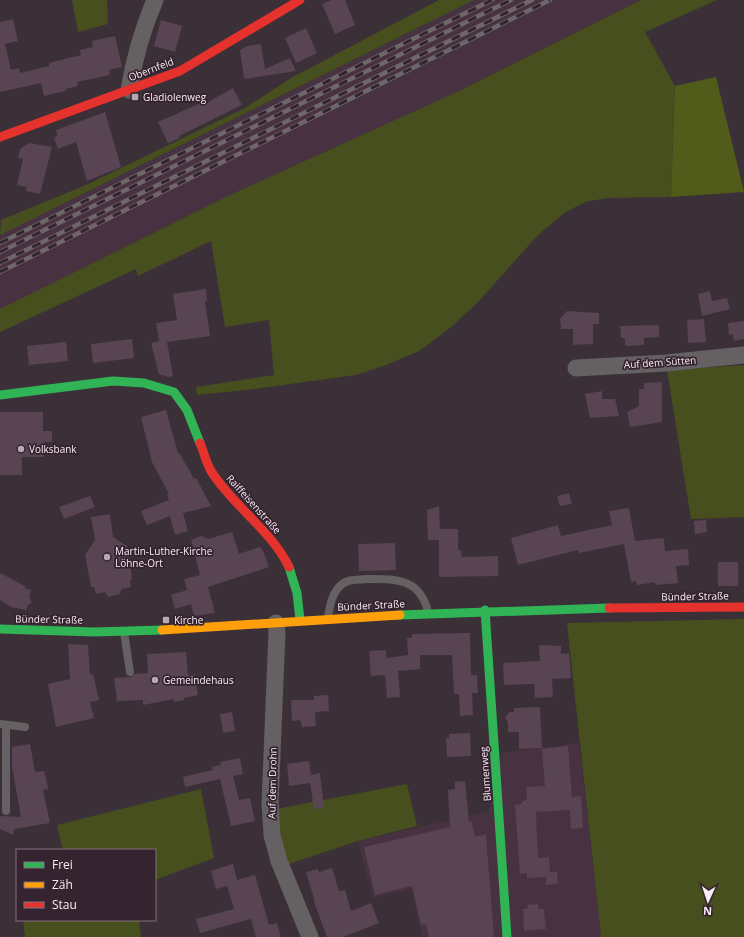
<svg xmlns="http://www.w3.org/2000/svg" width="744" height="937" viewBox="0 0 744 937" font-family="'Open Sans',sans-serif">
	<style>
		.built { fill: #483141 }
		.green { fill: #464f1d }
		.forest { fill: #515c1b }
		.building { fill: #584452 }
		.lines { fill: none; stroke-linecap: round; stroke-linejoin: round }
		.lane { stroke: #656062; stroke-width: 8 }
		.street { stroke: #656062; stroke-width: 17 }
		.fast { stroke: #30b455; stroke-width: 9 }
		.slow { stroke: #ff9f0a; stroke-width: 9 }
		.jam { stroke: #e5322d; stroke-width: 9 }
		.rail-casing { stroke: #6d676b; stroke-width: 4.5 }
		.rail { stroke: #35232f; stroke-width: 3; stroke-dasharray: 9; stroke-linecap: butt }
		.poi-dot { fill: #b6aab2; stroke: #35232f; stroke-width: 1.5 }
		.labels { text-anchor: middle; stroke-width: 3.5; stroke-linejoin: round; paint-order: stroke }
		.street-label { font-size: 10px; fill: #f9ecf4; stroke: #35232f }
		.poi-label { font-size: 10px; fill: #f9ecf4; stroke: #35232f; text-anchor: start }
	</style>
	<rect width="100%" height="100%" fill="#3b3038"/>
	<path class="built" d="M474,0H641L461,90L234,193L0,309V235Z
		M579,743L601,937H422L411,889L373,898L358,841L489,811L501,753Z"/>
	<path class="green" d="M72,0H107L108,24L78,32Z
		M439,0H474L0,235L1,220L86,185L245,108L291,78Z
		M641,0H717L645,32L675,86L671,197L607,198L585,202L564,213L538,235L478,302L450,328L419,351L386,365L356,375L246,390L197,395L196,387L274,375L269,320L225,327L211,241L138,276L136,269L0,332V309L234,193L461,90Z
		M744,365V517L691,519L667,370Z
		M744,619V937H601L567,623Z
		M407,784L417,826L358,841L286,865L276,809Z
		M201,789L214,858L155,880V850H63L57,825Z
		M23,920H139L141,937H25Z"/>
	<path class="forest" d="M716,77L744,192L671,197L675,86Z"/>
	<path class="building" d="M331,0H345L355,25L335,34L322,4Z
		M13,19L18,41L5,44L11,70L19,68L20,73L49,66V63L81,55L80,50L93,47L92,41L115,36L122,67L109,70L110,75L77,82L78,86L65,89L66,91L44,96L41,83L0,92V22Z
		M161,20L182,26L175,52L154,46Z
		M306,28L317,53L296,63L285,38Z
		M261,44L265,69L290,58L296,71L244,79L240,50L247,46Z
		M233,88L242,105L179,136L180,138L168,143L158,122L205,101L206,103Z
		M105,112L121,167L87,181L76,142L58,149L54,138L57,136L56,130Z
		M29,143L52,147L40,194L26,191L27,187L17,185L23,159L18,158L20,149Z
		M206,289L207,301H205L210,336L167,342L173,376L168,377L159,374L151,343L159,341L156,323L177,320L173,294Z
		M710,291L712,301L727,298L730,309L702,316L698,294Z
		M567,311L599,313V324H593V344L573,345V329H561L560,319Z
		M704,319L706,342L688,343L687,320Z
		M744,321V339L734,341L733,334L729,335L728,323Z
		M659,325V337L644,338V345L625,346V338H621L620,326Z
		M132,339L134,358L93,363L91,344Z
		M66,342L68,361L29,365L27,346Z
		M662,382V422L630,427L627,412L639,406V389H644V383Z
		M602,391V399H615L619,416L590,418L585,394Z
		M166,410L178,453L180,454L194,479L196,478L211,506L183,513L188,531L175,535L170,516L147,525L141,511L169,500L167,495L169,494L152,462L141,417Z
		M0,412H43V431H52V442H44V457H22V475H0Z
		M569,493L572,504L560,506L557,496Z
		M90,496L95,507L64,519L59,507Z
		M439,506L440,529H458V550H461L462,557L498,556V576L439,577V540H428L427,510Z
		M629,508L635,541L664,538L665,551L688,549L689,565L676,566L678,583L655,585V582L637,585L636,581L631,582L624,544L579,553L578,550L518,565L511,538L558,525L561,536L612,525L609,511Z
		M110,514L113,537L128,547L132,579L130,580L131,587L121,589L120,594L108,597L105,592L96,594L94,587H91L85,555L95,540L91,517Z
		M706,520L707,532L695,534L694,521Z
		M232,532L239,554L260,547L263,551L269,567L208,587L215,613L194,616L191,604L175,609L171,595L187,590L184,579L200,575L191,540L201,536L208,539Z
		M395,543L396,570L359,571L358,544Z
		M718,562H738V586H718Z
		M0,573L25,586V588L31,590L29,598L32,602L28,605L26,610L11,607L0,600Z
		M470,633L471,675H477L478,693H472L473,715L460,716L459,694H454L452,655H420V669L398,671L400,697L387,698L385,675L371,676L369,651L386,650V658L408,655L407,638L412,637V634Z
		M68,644L88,645L90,675L93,674L99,700L90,702L94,718L56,727L48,684L70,679Z
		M539,645L561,646V654L569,653L571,678L552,679L553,697L535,698L534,684L504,685L503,663L540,661Z
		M186,652L188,675L195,674L198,695L184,698V700L174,702V699L143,705V700L117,701L114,678L131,677L135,674L148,673L147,654Z
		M328,695L329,711L315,712L316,726L302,727L300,720L292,721L291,700H314V696Z
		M540,707L542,748L519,749V732H508V723L505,717L510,712H514V708Z
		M232,712L235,731L223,733L220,714Z
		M470,733L471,756L447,757L446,738H449V734Z
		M30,744L35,772L44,771L47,782L48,789L43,790L50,823L14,829L13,835L0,829V816L21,817L12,767V747Z
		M568,746L572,797L581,796L583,828L571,829L570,810L536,812L538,858L549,857L550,872H557L558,884L546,885V877L527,878V873L520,874L515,805L522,804V801L527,800L526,787L545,786L542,749Z
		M240,758L243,774L233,776L239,800L250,798L255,821L231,826L220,779L185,787L183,777L213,770L212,767L221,765L220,762Z
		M309,761L311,775L320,773L324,808L314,809L310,783L289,786L287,764Z
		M465,781L469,822H472L475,837L486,834L494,937H429L426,924L421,925L412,886L375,895L364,847L450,827L448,790L455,789V782Z
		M233,864L237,880L255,875L269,925L277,923L281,937H256L251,919L200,933L196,919L234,909L227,886L216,889L211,871Z
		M332,868L339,891L345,890L351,911L371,903L379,923L343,937H327L314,902H315L306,872L318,869L319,872Z
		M538,904V909H544L546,929L524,931L523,909L528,908L527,905Z"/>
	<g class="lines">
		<path class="lane" d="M328,619C329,607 332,593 341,585C348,578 359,580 367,579C396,579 420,578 428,612
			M124,632L130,672
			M0,724L25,727
			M6,725V811"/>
		<path class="street" d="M129,90C134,60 143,28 155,0
			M576,368L666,363L744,355
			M276,623L277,633L270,803L272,835L279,861L310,937"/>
		<path class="fast" d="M0,395L113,381L144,383L174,392L187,410L200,443
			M289,567L297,593L300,620
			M485,610L507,937
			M400,615L609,608
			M0,629L94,632L162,630"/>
		<path class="slow" d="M162,630L400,615"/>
		<path class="jam" d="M0,137L180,71L300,0
			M200,443C204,452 206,463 211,471C233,506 271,530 289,567
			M609,608L744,607"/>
		<defs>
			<path id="rail" d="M0,243L492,0
				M0,252L511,0
				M0,263L532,0
				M0,272L550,0"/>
		</defs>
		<use href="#rail" class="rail-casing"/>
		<use href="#rail" class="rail"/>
	</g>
	<g class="poi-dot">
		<rect x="131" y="93" width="8" height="8" rx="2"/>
		<circle cx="21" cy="449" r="4"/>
		<circle cx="107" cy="557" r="4"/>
		<rect x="162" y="616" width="8" height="8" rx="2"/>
		<circle cx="155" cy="680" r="4"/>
	</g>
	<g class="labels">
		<g class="street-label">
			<text transform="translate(151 69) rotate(-21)" y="4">Obernfeld</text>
			<text transform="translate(660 362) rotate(-4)" y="4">Auf dem Sütten</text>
			<text transform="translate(254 504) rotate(48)" y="4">Raiffeisenstraße</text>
			<text transform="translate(695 596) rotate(-1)" y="4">Bünder Straße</text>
			<text transform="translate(371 605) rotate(-3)" y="4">Bünder Straße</text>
			<text transform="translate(49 619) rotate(1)" y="4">Bünder Straße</text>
			<text transform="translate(485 774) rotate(-94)" y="4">Blumenweg</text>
			<text transform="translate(272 783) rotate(-89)" y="4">Auf dem Drohn</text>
		</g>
		<g class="poi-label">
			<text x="143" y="101">Gladiolenweg</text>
			<text x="29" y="453">Volksbank</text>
			<text x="115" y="555">Martin-Luther-Kirche<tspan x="115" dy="12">Löhne-Ort</tspan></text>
			<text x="174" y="624">Kirche</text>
			<text x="163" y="684">Gemeindehaus</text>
		</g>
	</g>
	<rect x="16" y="849" width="140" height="72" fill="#35232f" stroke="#83737e"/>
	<rect x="24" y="862" width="20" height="6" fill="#30b455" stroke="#83737e"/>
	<text x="52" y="869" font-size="12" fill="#f9ecf4">Frei</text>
	<rect x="24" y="882" width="20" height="6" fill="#ff9f0a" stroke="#83737e"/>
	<text x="52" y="889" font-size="12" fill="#f9ecf4">Zäh</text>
	<rect x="24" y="902" width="20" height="6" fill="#e5322d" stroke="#83737e"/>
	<text x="52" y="909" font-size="12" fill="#f9ecf4">Stau</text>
	<g transform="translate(708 901) rotate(183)" stroke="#35232f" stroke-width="3" paint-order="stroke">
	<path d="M0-3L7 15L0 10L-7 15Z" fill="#f9ecf4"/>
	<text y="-6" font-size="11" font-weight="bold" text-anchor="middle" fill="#f9ecf4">N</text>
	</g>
</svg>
